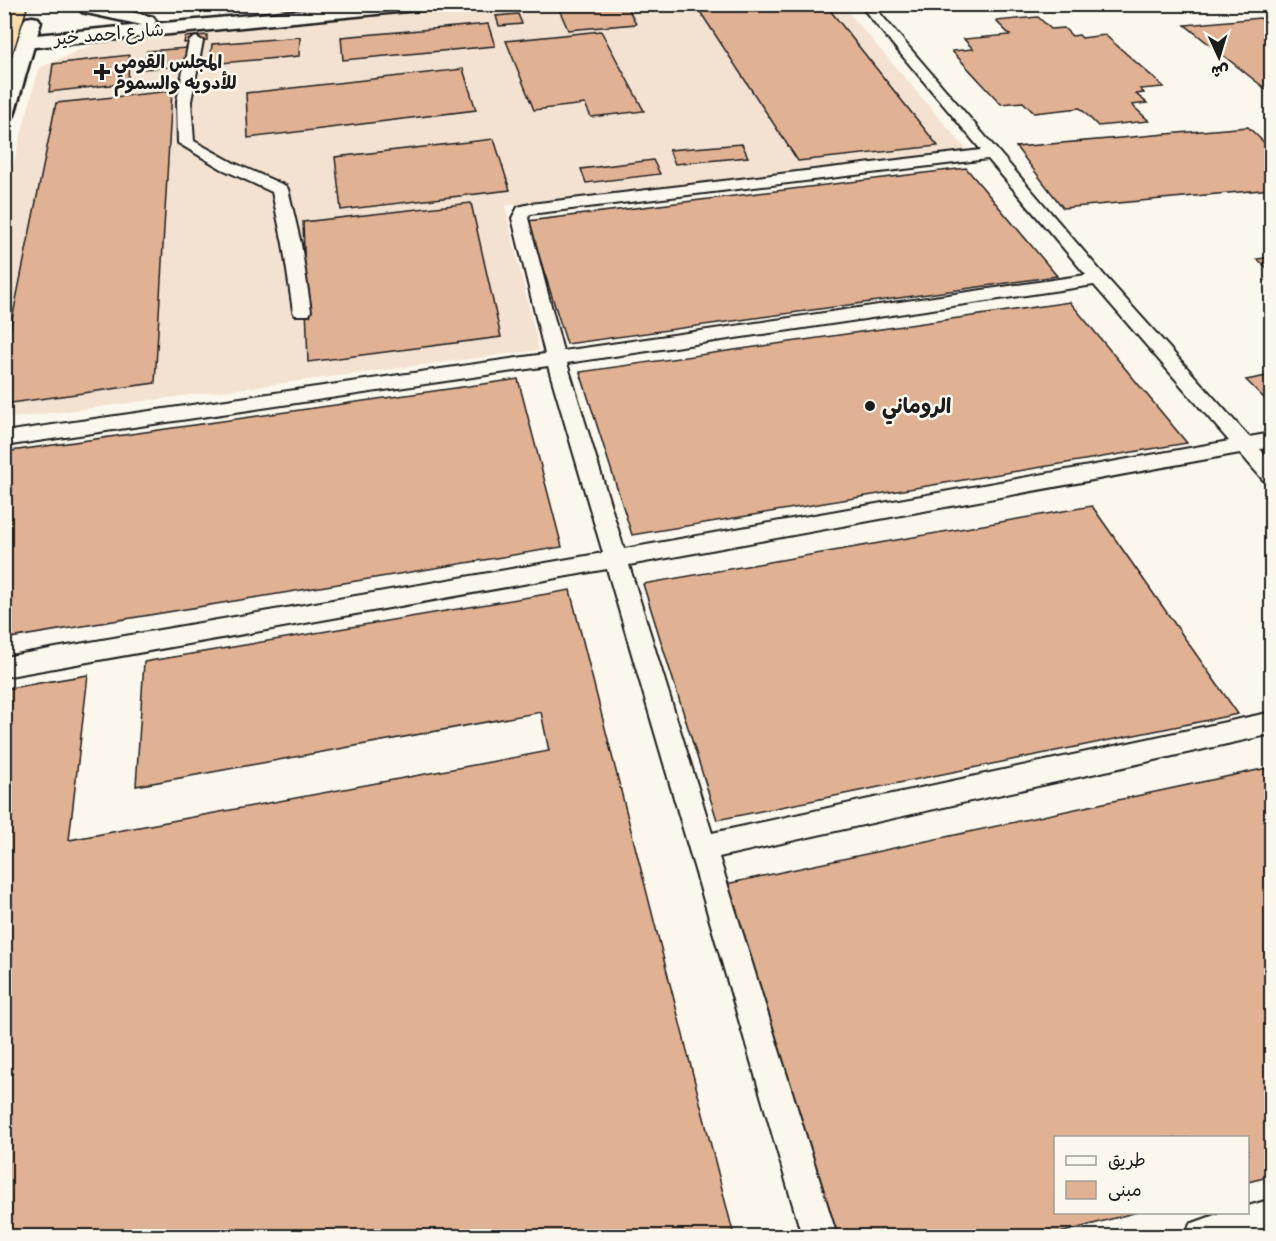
<svg xmlns="http://www.w3.org/2000/svg" width="1276" height="1241" viewBox="0 0 1276 1241" font-family="'Patrick Hand','Playpen Sans Arabic',sans-serif">
	<style>
		.built { fill: #f3e2d1 }
		.building { fill: #e1b193; stroke: #1c1c1c; stroke-width: 1.5 }
		.lines { fill: none; stroke-linecap: round; stroke-linejoin: round }
		.service-casing { stroke: #1c1c1c; stroke-width: 4 }
		.tertiary-casing { stroke: #1c1c1c; stroke-width: 5 }
		.secondary-casing { stroke: #1c1c1c; stroke-width: 5 }
		.service { fill: #fbf7ec; fill-rule: evenodd }
		.tertiary { fill: #fbf7ec; fill-rule: evenodd }
		.secondary { fill: #fbf7ec; fill-rule: evenodd }
		.primary-bridge-casing { stroke: #1c1c1c; stroke-width: 23; stroke-linecap: butt }
		.primary-bridge { stroke: #fcdcac; stroke-width: 20 }
		.poi-dot { fill: #1c1c1c; stroke: #fbf7ec; stroke-width: 2 }
		.labels { text-anchor: middle; stroke-width: 5; stroke-linejoin: round; paint-order: stroke }
		.far-street-label { font-size: 18px; fill: #1c1c1c; stroke: #fbf7ec }
		.far-poi-label { font-size: 18px; font-weight: bold; fill: #1c1c1c; stroke: #fbf7ec; text-anchor: start }
		.poi-label { font-size: 21px; font-weight: bold; fill: #1c1c1c; stroke: #fbf7ec; text-anchor: start }
	</style>
	<rect width="100%" height="100%" fill="#fbf7ec"/>
	<filter id="ink" filterUnits="userSpaceOnUse"><feTurbulence type="fractalNoise" baseFrequency=".0167" numOctaves="2"/><feDisplacementMap in="SourceGraphic" scale="12" xChannelSelector="R" yChannelSelector="G"/><feConvolveMatrix kernelMatrix="1 2 1 2 8 2 1 2 1" color-interpolation-filters="sRGB"/></filter>
	<g filter="url(#ink)">
		<path class="built" d="M492,5H842L968,151L505,206L539,350L5,419V195L39,68L84,48L119,39Z"/>
		<path class="building" d="M626,4L636,24L568,30L559,9Z
			M695,4H825L938,146L798,161Z
			M518,14L522,24L499,26L496,16Z
			M1038,17L1051,29L1064,28L1072,36L1079,35L1082,38L1105,35L1164,87L1140,89L1144,93L1136,94L1147,103L1132,105L1149,121L1098,126L1080,108L1034,113L1023,102L1001,104L952,51L973,49L964,39L1010,35L996,21Z
			M1260,18L1272,26V94L1185,25Z
			M488,24L495,46L343,60L341,37Z
			M601,31L644,111L591,117L585,104L534,110L506,41Z
			M207,35V40L184,43L185,37Z
			M300,37L299,56L210,64L212,44Z
			M187,48L184,66L143,69L147,51Z
			M129,55L128,83L49,92L53,64Z
			M463,69L476,110L248,138L246,93Z
			M172,91L155,383L4,404V359L56,103Z
			M1248,127L1272,150V189L1063,208L1016,147Z
			M494,139L510,190L341,210L335,157Z
			M742,144L748,157L675,164L669,150Z
			M653,160L660,174L586,183L581,169Z
			M966,168L1057,276L567,344L528,221Z
			M471,203L501,337L308,362L303,222Z
			M1272,257V272L1257,259Z
			M1070,302L1187,443L632,535L580,372Z
			M1272,375V406L1246,380Z
			M518,379L562,547L4,639V452Z
			M1092,506L1238,714L717,820L643,584Z
			M570,590L734,1236H4V689L88,675L69,840L549,751L541,712L136,786L144,662Z
			M1272,767V1176L1248,1182V1138H1056V1212H1137L1049,1236H835L726,884Z"/>
		<g class="lines">
			<defs>
				<path id="service" d="M859,4H872L1104,275L1249,437L1272,433V447L1260,449L1272,462V483L1264,481L1240,453L629,565L712,833L1272,712V734L719,857L837,1236H802L607,569L4,677V657L603,553L548,366L4,446V432L545,354L512,218L518,207L530,204L981,150ZM988,159L1086,275L563,351L528,218L530,214ZM1094,285L1229,441L624,549L567,363Z
					M196,37L203,41L191,101L194,141L234,163L286,186L288,189L301,244L311,311L309,315H295L293,311L283,244L272,192L222,169L178,143L177,101L189,41Z
					M1272,1199V1234L1261,1236H1185L1190,1224L1223,1212H1248V1206Z"/>
				<path id="tertiary" d="M32,17L38,18L41,22L14,115L11,119L4,121V81L23,22L26,18Z"/>
				<path id="secondary" d="M77,4H96L153,17L156,21L154,24L367,4H438L429,9L4,50V38L142,25L82,12Z"/>
			</defs>
			<use href="#service" class="service-casing"/>
			<use href="#tertiary" class="tertiary-casing"/>
			<use href="#secondary" class="secondary-casing"/>
			<use href="#service" class="service"/>
			<use href="#tertiary" class="tertiary"/>
			<use href="#secondary" class="secondary"/>
			<defs>
				<path id="primary-bridge" d="M4,46L17,4"/>
			</defs>
			<use href="#primary-bridge" class="primary-bridge-casing"/>
			<use href="#primary-bridge" class="primary-bridge"/>
		</g>
	</g>
	<g class="poi-dot">
		<path d="M99 63h6v6h6v6h-6v6h-6v-6h-6v-6h6z"/>
		<circle cx="870" cy="406" r="6"/>
	</g>
	<g class="labels">
		<g class="far-street-label">
			<text transform="translate(109 34) rotate(-5)" y="6">شارع احمد خير</text>
		</g>
		<g class="far-poi-label">
			<text x="114" y="68">المجلس القومي<tspan x="114" dy="21">للأدويه والسموم</tspan></text>
		</g>
		<g class="poi-label">
			<text x="882" y="413">الروماني</text>
		</g>
	</g>
	<rect width="1276" height="1241" fill="none" stroke="#fbf7ec" stroke-width="24"/>
	<rect x="12" y="12" width="1252" height="1217" fill="none" stroke="#1c1c1c" stroke-width="2" filter="url(#ink)"/>
	<rect x="1054" y="1136" width="195" height="78" fill="#fbf7ec" stroke="#a29f99" stroke-width="1.5"/>
	<rect x="1066" y="1156" width="30" height="9" fill="#fbf7ec" stroke="#a29f99" stroke-width="1.5"/>
	<text x="1108" y="1166" font-size="18" fill="#1c1c1c">طريق</text>
	<rect x="1066" y="1181" width="30" height="18" fill="#e1b193" stroke="#a29f99" stroke-width="1.5"/>
	<text x="1108" y="1196" font-size="18" fill="#1c1c1c">مبنى</text>
	<g transform="translate(1219 57) rotate(176)" stroke="#fbf7ec" stroke-width="4.5" paint-order="stroke">
	<path d="M0-4.5L10 22L0 15L-10 22Z" fill="#1c1c1c"/>
	<text y="-9" font-size="16" font-weight="bold" text-anchor="middle" fill="#1c1c1c">ش</text>
	</g>
</svg>
